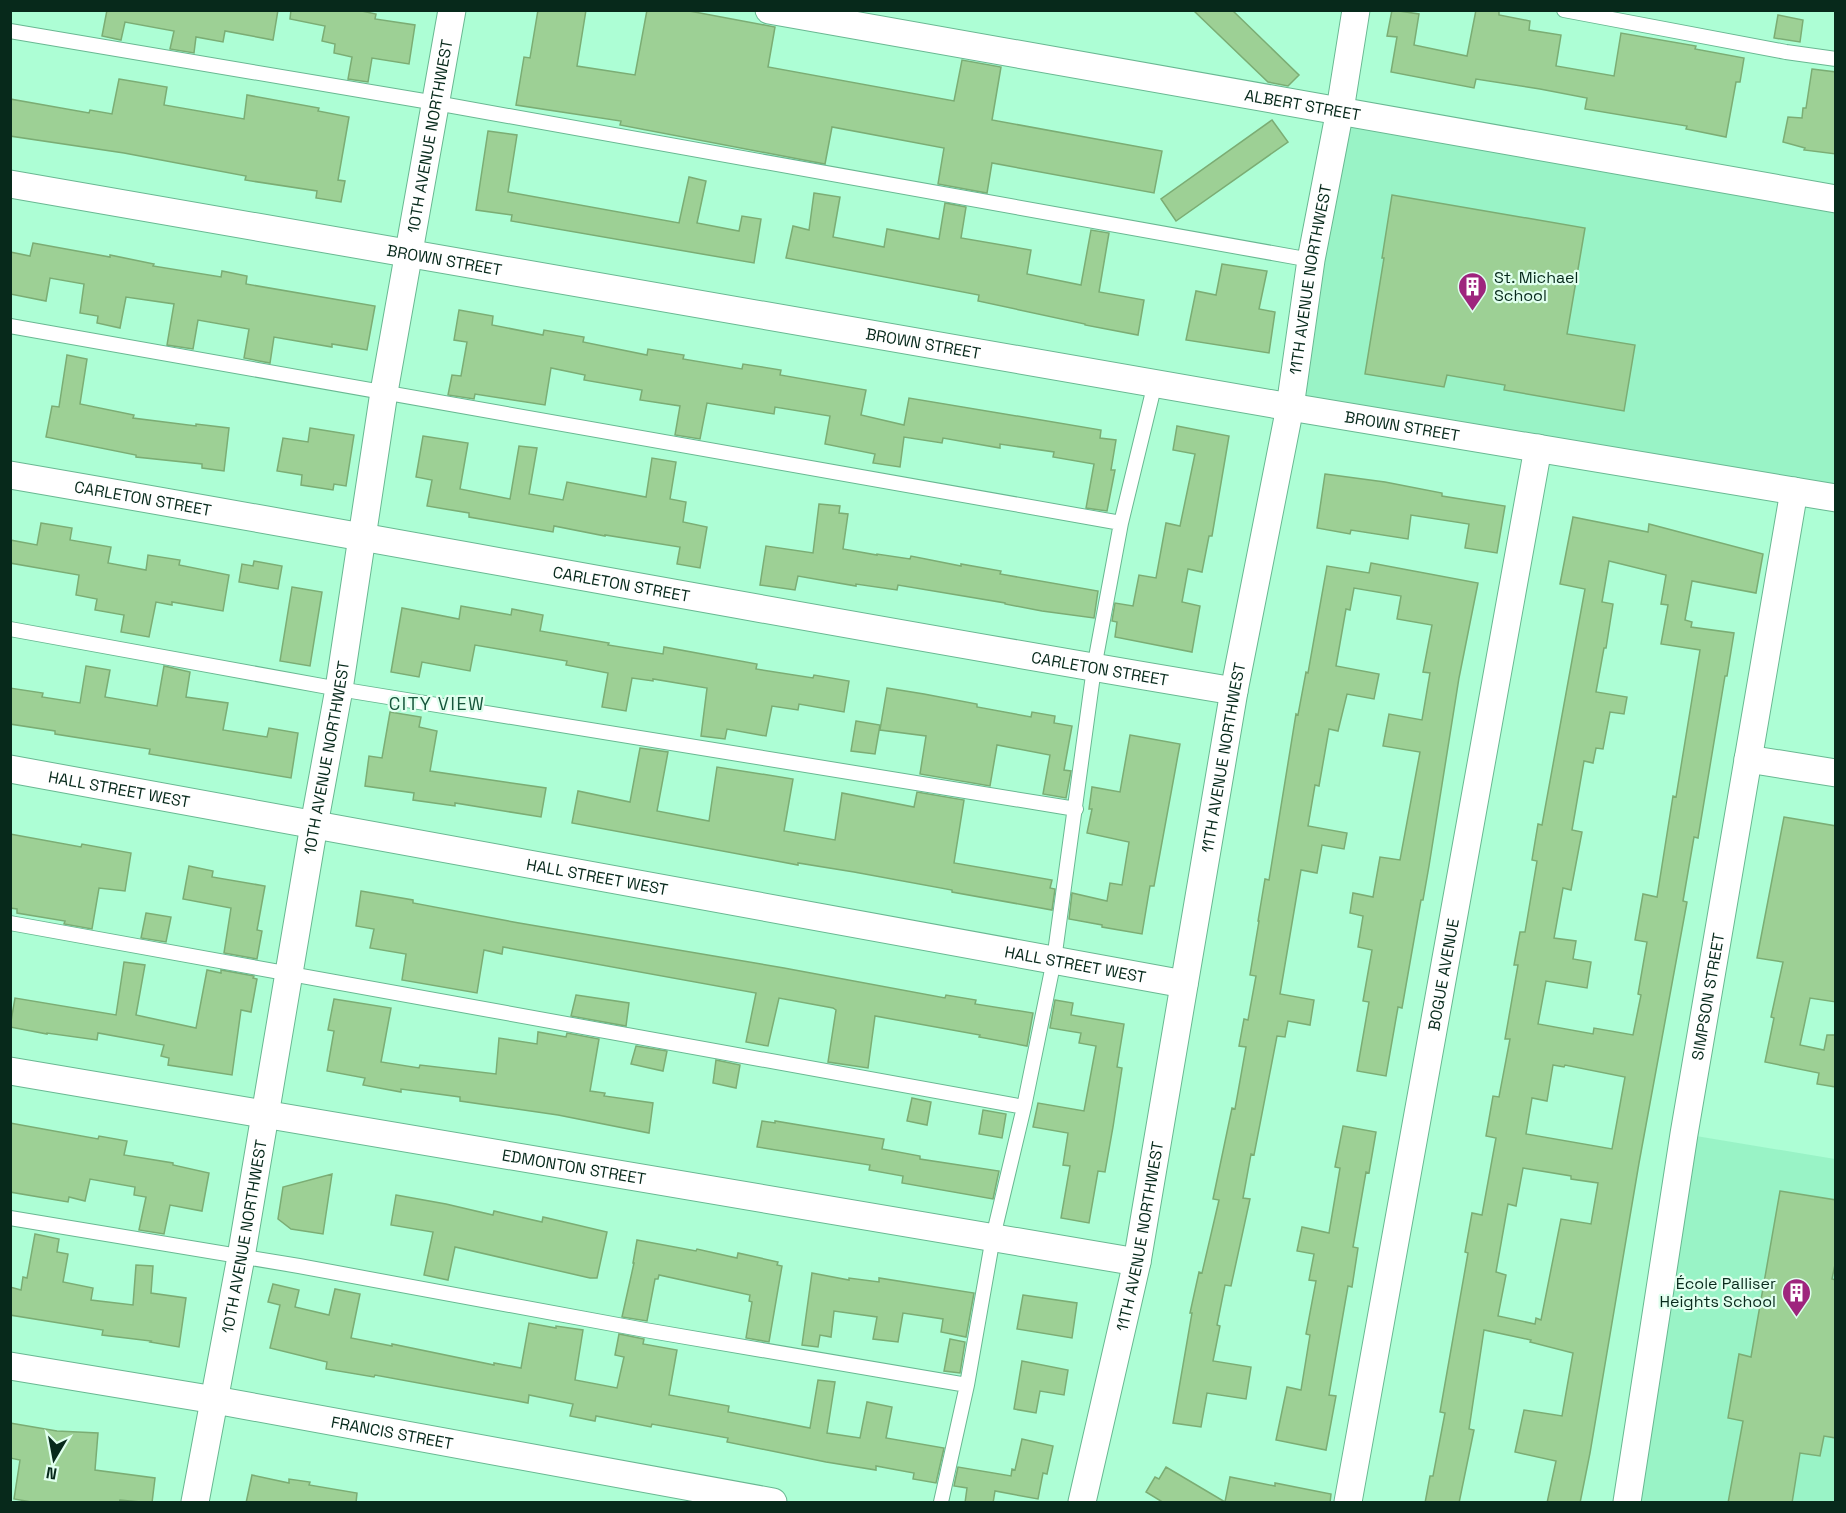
<svg xmlns="http://www.w3.org/2000/svg" width="1846" height="1513" viewBox="0 0 1846 1513" font-family="'Space Grotesk',sans-serif">
	<style>
		.built { fill: #99f3c6 }
		.building { fill: #9dd095; stroke: #7bad74; stroke-width: 1.5; fill-rule: evenodd }
		.lines { fill: none; stroke-linecap: round; stroke-linejoin: round }
		.lane-casing { stroke: #69b892; stroke-width: 16 }
		.street-casing { stroke: #69b892; stroke-width: 29 }
		.lane { stroke: #fff; stroke-width: 14 }
		.street { stroke: #fff; stroke-width: 27 }
		.labels { text-anchor: middle; stroke-width: 4.5; stroke-linejoin: round; paint-order: stroke }
		.street-label { font-size: 16px; fill: #07291b; stroke: #e0ffee }
		.poi-label { font-size: 16px; fill: #07291b; stroke: #e0ffee; text-anchor: start }
		.neighbourhood-label { font-size: 18px; letter-spacing: 1.5px; fill: #16553b; stroke: #e0ffee }
	</style>
	<rect width="100%" height="100%" fill="#adfed5"/>
	<path class="built" d="M1340,110L1835,199V498L1290,407Z
		M1684,1134L1835,1159V1502H1627Z"/>
	<path class="building" d="M107,10L113,11L278,10L273,40L225,31L223,42L196,37L194,53L170,49L174,31L125,22L121,40L102,36Z
		M291,10H357L376,14L375,19L415,25L409,64L372,58L368,82L348,79L352,57L334,53L335,44L322,41L325,26L290,19Z
		M538,10H586L577,66L635,75L647,10H684L775,27L768,67L954,101L962,60L1001,67L992,120L1162,151L1154,193L992,163L987,193L938,184L944,148L832,127L825,164L620,125L621,121L516,105L524,57L530,58Z
		M1193,10H1232L1299,75L1288,86L1268,82Z
		M1392,10L1419,14L1414,45L1467,56L1476,10H1499V15L1530,21L1529,30L1561,35L1556,66L1614,76L1621,33L1696,46L1695,49L1744,58L1740,82H1736L1726,137L1686,129L1687,126L1585,109L1587,98L1540,89L1476,79L1474,88L1391,72L1397,37L1387,36Z
		M1778,15L1803,20L1800,42L1774,38Z
		M1812,69L1836,72V154L1804,150L1805,148L1783,142L1788,117L1802,118L1803,108H1806Z
		M119,79L167,87L164,105L244,119L247,95L319,108L318,111L349,117L338,180L345,181L341,202L316,198L317,191L245,180L246,176L124,153L10,136V99L89,113L90,110L112,114Z
		M1272,120L1288,142L1176,221L1161,199Z
		M488,131L517,135L508,192L679,223L689,177L706,181L697,223L739,231L742,216L761,219L754,263L511,221L512,215L476,210Z
		M814,193L840,197L833,237L884,247L887,229L939,239L945,203L966,207L961,238L1031,250L1027,274L1081,285L1091,230L1109,233L1099,292L1144,300L1138,335L1085,325V324L978,301L979,295L786,258L793,226L809,230Z
		M1392,195L1585,228L1567,334L1635,345L1624,411L1504,390L1505,385L1447,375L1444,387L1365,374L1384,258H1382Z
		M33,243L110,257V255L154,264L153,266L221,277L222,271L247,276L246,284L375,306L367,350L332,344V347L274,337L270,363L244,358L249,329L198,320L193,349L167,345L174,304L126,297L120,328L97,323L98,316L80,313L84,284L50,278L46,301L10,294V252L30,256Z
		M1222,264L1267,271L1259,309L1275,312L1269,353L1186,340L1196,291L1216,295Z
		M459,310L493,316L492,325L543,335L544,330L584,337L583,342L647,355L648,349L684,355L683,359L742,369L743,364L781,370L780,375L866,390L861,415L904,425L909,398L1101,430L1100,438L1116,440L1111,470H1115L1107,511L1086,508L1094,464L1053,457L1054,452L1000,444V448L943,438L942,443L904,437L900,467L873,463L875,454L825,444L830,416L775,407L774,414L707,403L700,439L675,435L680,406L640,400L642,390L584,380L585,375L551,368L545,405L475,394L474,399L448,395L452,375L461,376L467,342L454,340Z
		M67,355L87,359L80,404L134,415L133,418L196,426V424L229,428L224,471L202,468V464L136,457V455L46,437L52,406L59,407Z
		M1177,426L1229,436L1212,536H1209L1202,572L1188,569L1182,602L1200,606L1192,652L1115,637L1117,622L1112,621L1115,603L1133,606L1139,575L1156,578L1166,523L1180,526L1195,454L1173,450Z
		M310,428L354,435L346,486L334,484L333,490L301,485L302,475L277,471L283,438L308,442Z
		M423,436L468,443L460,489L510,499L519,446L537,448L529,494L563,500L567,482L646,497L652,458L676,462L670,499L686,502L683,522L707,527L700,568L677,564L680,547L605,535V536L554,526L553,532L469,517V513L427,506L432,480L416,477Z
		M1325,474L1385,482L1442,493V496L1505,506L1497,553L1465,548L1469,524L1411,515L1408,539L1351,530L1350,534L1317,528Z
		M819,504L840,506L839,513L848,514L843,549L877,555V554L910,559L911,556L961,566V564L1001,571L1000,574L1098,591L1094,618L1042,611L1005,604V603L898,585L897,590L856,584V586L798,576L795,590L760,585L766,546L813,553Z
		M1573,517L1648,532L1649,524L1763,554L1756,593L1692,581L1685,620L1692,622L1691,627L1734,633L1727,676H1725L1698,838L1694,837L1683,901L1687,902L1639,1163L1590,1453L1580,1503H1547L1556,1461L1515,1452L1524,1410L1562,1416L1573,1353L1530,1342L1531,1340L1484,1330L1469,1429L1474,1430L1459,1503H1425L1430,1476H1433L1445,1413L1440,1412L1468,1253L1465,1252L1472,1213L1482,1215L1496,1138L1486,1136L1493,1096L1499,1097L1510,1039H1505L1518,965H1514L1520,932H1525L1537,861L1532,860L1538,824L1542,825L1585,589L1560,584ZM1609,561L1666,575L1661,604L1668,605L1661,644L1700,650L1676,797L1673,796L1657,897L1643,894L1635,940L1647,942L1638,994L1641,995L1633,1035L1594,1028L1593,1034L1538,1024L1546,981L1587,988L1591,962L1573,959L1576,941L1554,938L1563,888L1571,890L1582,832L1572,830L1584,761L1593,763L1596,748L1603,749L1610,712L1624,714L1627,697L1596,692L1604,648H1606L1613,604L1602,602ZM1553,1065L1564,1067L1565,1065L1625,1077L1612,1149L1526,1134L1532,1098L1547,1101ZM1523,1168L1571,1176V1179L1598,1183L1591,1224L1561,1219L1541,1320L1536,1318L1535,1324L1498,1316L1506,1275L1496,1272L1508,1204L1516,1206Z
		M41,523L72,528L70,540L111,547L108,563L146,570L148,555L180,560L179,565L229,575L223,611L172,602V605L156,602L149,637L121,632L124,615L95,610L97,599L76,595L79,575L10,563V540L37,545Z
		M254,561L282,566L278,589L239,582L242,564L253,566Z
		M1371,563L1478,583L1459,678L1429,866L1423,900H1421L1402,1008L1398,1007L1386,1076L1357,1071L1369,1002L1363,1001L1372,950L1358,947L1363,916L1350,913L1353,893L1373,897L1380,857L1400,860L1420,752L1383,746L1389,714L1422,720L1430,673L1423,672L1432,625L1397,619L1401,596L1354,588L1350,610L1346,609L1336,666L1379,674L1374,699L1347,694L1338,731L1329,729L1319,786L1315,785L1308,826L1347,833L1344,849L1322,845L1317,873L1301,870L1280,994L1314,1000L1310,1025L1288,1021L1285,1037L1277,1036L1254,1155L1251,1154L1243,1198L1250,1199L1231,1286L1225,1285L1217,1325L1220,1326L1213,1361L1251,1367L1246,1399L1207,1393L1201,1427L1173,1423L1192,1313H1190L1199,1272L1202,1273L1219,1200L1213,1199L1232,1108L1235,1109L1246,1047L1239,1046L1244,1019L1248,1020L1256,976L1250,975L1259,921H1258L1265,879L1269,880L1296,714L1298,715L1306,672L1308,673L1327,566L1369,573Z
		M292,587L322,592L310,666L280,661Z
		M461,606L511,615L512,609L543,615L540,631L609,643L608,645L663,654L664,647L757,664L756,669L813,678L814,675L849,681L844,712L799,704L798,710L772,706L766,736L727,729L725,739L701,736L707,688L653,679V681L632,678L626,711L602,707L608,673L566,665L567,661L475,645L470,671L422,662L419,677L391,672L402,608L459,619Z
		M86,666L110,670L105,697L157,706L164,666L190,672L186,697L228,703L223,730L267,737L269,728L298,733L291,778L149,754L150,749L55,734V731L10,724V688L43,693L42,697L80,703Z
		M887,688L924,694L977,704V707L1031,717L1032,712L1055,716L1054,723L1072,726L1064,770L1071,771L1066,798L1043,794L1050,755L997,745L990,786L920,774L926,736L880,730Z
		M390,712L421,717L419,727L437,731L430,771L546,788L541,817L455,803V806L413,800L414,793L365,786L369,756L382,758Z
		M856,721L880,725L875,754L851,751Z
		M1130,735L1180,744L1154,886H1150L1142,934L1102,927V925L1069,919L1072,893L1107,901L1110,883L1122,885L1129,842L1087,833L1092,809H1089L1092,787L1120,792Z
		M640,748L668,752L657,811L709,821L717,767L793,779L784,831L835,840L842,793L914,807L917,792L964,800L954,863L1052,880L1050,888L1055,889L1052,910L952,892V890L854,872L798,863V865L572,823L578,791L630,802Z
		M1784,817L1836,826V1002L1810,998L1800,1045L1824,1050L1827,1035H1836V1087L1817,1084L1819,1073L1765,1062L1774,1018L1771,1017L1783,962L1757,958Z
		M10,834L81,847L82,844L131,853L125,891L99,888L92,929L64,924L65,921L17,913V909L10,908Z
		M189,866L213,871L212,877L265,886L257,930L262,931L257,959L224,953L231,908L183,899Z
		M361,891L413,900V903L519,923L784,968L945,998L946,995L976,1000L975,1004L1033,1013L1027,1046L979,1037L980,1035L875,1016L868,1068L828,1062L836,1010L833,1008L779,998L768,1046L746,1042L756,993L503,947L502,954L484,950L477,993L402,980L406,954L370,948L374,929L356,926Z
		M146,913L171,917L166,942L141,938Z
		M124,962L145,965L136,1015L196,1028L207,970L221,973V970L254,976L253,978L257,979L251,1012L241,1010L232,1075L168,1065L169,1058L161,1056L164,1045L98,1033L97,1040L47,1033V1034L10,1027L15,998L116,1015Z
		M576,995L629,1003L626,1026L571,1016Z
		M334,999L391,1008L381,1062L419,1068L420,1065L496,1074L499,1038L537,1044L538,1032L566,1037L567,1033L599,1039L590,1091L605,1093L604,1096L653,1103L649,1133L558,1115L460,1101V1097L401,1089V1092L363,1085L365,1078L327,1071L334,1031L328,1030Z
		M1055,1000L1073,1003L1071,1015L1124,1024L1117,1067L1122,1068L1113,1127L1105,1172L1098,1171L1089,1223L1061,1218L1070,1166L1063,1165L1068,1133L1033,1127L1038,1103L1084,1111L1096,1046L1079,1043L1081,1033L1050,1028Z
		M636,1046L667,1051L663,1071L631,1064Z
		M716,1060L740,1065L736,1088L713,1083Z
		M912,1098L931,1102L927,1125L907,1121Z
		M983,1110L1006,1114L1002,1138L979,1134Z
		M762,1121L775,1123V1121L884,1139L882,1149L920,1156V1159L999,1171L993,1199L902,1183L903,1176L869,1170L870,1165L757,1147Z
		M10,1123L98,1139L99,1136L127,1141L124,1155L173,1163V1165L209,1173L202,1211L170,1205L164,1234L139,1230L146,1197L134,1195L135,1187L90,1179L85,1201L69,1197L68,1202L10,1192Z
		M1343,1126L1376,1132L1369,1173L1366,1172L1353,1247L1358,1248L1352,1287L1348,1286L1329,1395L1336,1396L1326,1450L1276,1440L1287,1387L1301,1390L1310,1335L1306,1334L1316,1281L1309,1280L1314,1254L1297,1251L1302,1227L1329,1233L1340,1168L1335,1167Z
		M332,1174L323,1234L291,1229L278,1219L283,1187Z
		M1780,1191L1836,1200V1260L1832,1279L1836,1280V1438L1824,1436L1820,1456L1800,1453L1792,1503H1728L1743,1421L1728,1418L1739,1354L1751,1357Z
		M396,1195L446,1204L493,1215L494,1211L542,1222L543,1217L607,1232L597,1278H590L455,1247L448,1280L424,1275L433,1232L391,1225Z
		M35,1234L59,1239L57,1252L68,1254L63,1282L93,1288L91,1300L133,1305L136,1265L153,1266L151,1293L186,1298L179,1347L150,1342L151,1341L102,1335L103,1330L10,1315V1287L21,1290L23,1277L27,1278Z
		M637,1240L696,1251L697,1249L737,1258L738,1253L778,1262L777,1265L782,1266L769,1342L746,1338L752,1302L749,1301L750,1295L659,1275L658,1279H655L647,1321L622,1317L634,1263H633Z
		M812,1273L849,1280V1278L879,1282V1278L974,1293L966,1337L941,1332L943,1319L903,1313L898,1342L873,1339L877,1317L834,1311L831,1337L820,1335L818,1347L802,1345Z
		M273,1284L299,1290L295,1307L329,1315L335,1289L360,1294L351,1338L392,1346V1344L494,1365V1363L521,1368L529,1323L556,1328V1326L583,1330L575,1380L617,1388L624,1357L615,1355L619,1334L644,1339L643,1344L677,1350L669,1395L729,1406L728,1412L810,1428L818,1380L835,1382L827,1433L860,1438L867,1402L892,1407L886,1438L944,1448L936,1483L913,1479L914,1473L876,1466V1470L826,1462L727,1442L728,1438L652,1424L651,1427L596,1416L595,1421L570,1416L573,1404L529,1395L528,1403L375,1375L374,1377L326,1369L327,1362L270,1348L280,1305L268,1302Z
		M1023,1295L1077,1303L1072,1338L1017,1329Z
		M950,1339L965,1342L960,1373L944,1371Z
		M1022,1361L1068,1370L1064,1395L1040,1391L1036,1413L1014,1409Z
		M10,1423L57,1431L98,1433L95,1470L155,1478L152,1503L120,1500L119,1503H37L14,1499L20,1460L10,1458Z
		M1022,1439L1053,1446L1047,1474L1043,1473L1038,1499L995,1491L993,1503H965L967,1488L954,1486L958,1467L1011,1476L1012,1469L1015,1470Z
		M1166,1467L1225,1502L1230,1477L1275,1486V1483L1331,1494L1330,1503H1164L1146,1492L1155,1477L1159,1479Z
		M252,1475L289,1483V1479L310,1482L309,1485L357,1493L356,1503H246Z"/>
	<g class="lines">
		<defs>
			<path id="lane" d="M1564,10L1786,52L1836,59
				M10,31L436,103L1311,260
				M10,326L1121,523
				M10,629L339,689L1076,809
				M10,923L1024,1107
				M10,1218L299,1266L645,1330L967,1385
				M941,1502L967,1385L993,1237L1024,1107L1054,960L1094,668L1121,523L1155,383"/>
			<g id="street">
				<path id="s1" d="M769,10L1836,199"/>
				<path id="s2" d="M10,184L1290,407L1836,498"/>
				<path id="s3" d="M10,475C418,545 825,623 1234,691"/>
				<path d="M1748,759L1836,773"/>
				<path id="s4" d="M10,769L1184,984"/>
				<path id="s5" d="M10,1071L1137,1262"/>
				<path id="s6" d="M10,1366L215,1400L773,1502"/>
				<path id="s7" d="M195,1502L241,1257L314,825L339,689L384,392L452,10"/>
				<path id="s8" d="M1082,1502L1137,1262L1234,691L1290,407L1311,260L1340,110L1356,10"/>
				<path id="s9" d="M1348,1502L1538,448"/>
				<path id="s10" d="M1627,1502L1684,1134L1794,491"/>
			</g>
		</defs>
		<use href="#lane" class="lane-casing"/>
		<use href="#street" class="street-casing"/>
		<use href="#lane" class="lane"/>
		<use href="#street" class="street"/>
	</g>
	<defs>
		<symbol id="building-pin" viewBox="-11 -11 22 30"><path d="M0 17L-7.5 6A9.5 9.5 0 1 1 7.5 6Z" fill="#9e257d" stroke="#e0ffee"/><path d="M-4-6H4V6H1V3H-1V6H-4ZM-2.5-4.3h1.7v1.8h-1.7ZM.8-4.3h1.7v1.8H.8ZM-2.5-1h1.7V.8h-1.7ZM.8-1h1.7V.8H.8Z" fill="#fff"/></symbol>
	</defs>
	<g fill-rule="evenodd">
		<use href="#building-pin" x="1456" y="270" width="33" height="45"/>
		<use href="#building-pin" x="1780" y="1276" width="33" height="45"/>
	</g>
	<g class="labels">
		<g class="street-label">
			<text dy="6" stroke="none"><textPath href="#s1" startOffset="542">ALBERT STREET</textPath></text>
			<text dy="6" stroke="none"><textPath href="#s7" startOffset="1386">10TH AVENUE NORTHWEST</textPath></text>
			<text dy="6" stroke="none"><textPath href="#s2" startOffset="441">BROWN STREET</textPath></text>
			<text dy="6" stroke="none"><textPath href="#s8" startOffset="1244">11TH AVENUE NORTHWEST</textPath></text>
			<text dy="6" stroke="none"><textPath href="#s2" startOffset="927">BROWN STREET</textPath></text>
			<text dy="6" stroke="none"><textPath href="#s2" startOffset="1413">BROWN STREET</textPath></text>
			<text dy="6" stroke="none"><textPath href="#s3" startOffset="135">CARLETON STREET</textPath></text>
			<text dy="6" stroke="none"><textPath href="#s3" startOffset="621">CARLETON STREET</textPath></text>
			<text dy="6" stroke="none"><textPath href="#s3" startOffset="1107">CARLETON STREET</textPath></text>
			<text dy="6" stroke="none"><textPath href="#s7" startOffset="756">10TH AVENUE NORTHWEST</textPath></text>
			<text dy="6" stroke="none"><textPath href="#s8" startOffset="758">11TH AVENUE NORTHWEST</textPath></text>
			<text dy="6" stroke="none"><textPath href="#s4" startOffset="111">HALL STREET WEST</textPath></text>
			<text dy="6" stroke="none"><textPath href="#s4" startOffset="597">HALL STREET WEST</textPath></text>
			<text dy="6" stroke="none"><textPath href="#s4" startOffset="1083">HALL STREET WEST</textPath></text>
			<text dy="6" stroke="none"><textPath href="#s9" startOffset="536">BOGUE AVENUE</textPath></text>
			<text dy="6" stroke="none"><textPath href="#s10" startOffset="512">SIMPSON STREET</textPath></text>
			<text dy="6" stroke="none"><textPath href="#s5" startOffset="572">EDMONTON STREET</textPath></text>
			<text dy="6" stroke="none"><textPath href="#s7" startOffset="270">10TH AVENUE NORTHWEST</textPath></text>
			<text dy="6" stroke="none"><textPath href="#s8" startOffset="272">11TH AVENUE NORTHWEST</textPath></text>
			<text dy="6" stroke="none"><textPath href="#s6" startOffset="388">FRANCIS STREET</textPath></text>
		</g>
		<g class="poi-label">
			<text x="1494" y="283">St. Michael<tspan x="1494" dy="18">School</tspan></text>
			<text x="1776" y="1289" text-anchor="end">École Palliser<tspan x="1776" dy="18">Heights School</tspan></text>
		</g>
		<g class="neighbourhood-label">
			<text x="437" y="710">CITY VIEW</text>
		</g>
	</g>
	<rect width="1846" height="1513" fill="none" stroke="#07291b" stroke-width="24"/>
	<g transform="translate(54 1459) rotate(190)" stroke="#e0ffee" stroke-width="4.5" paint-order="stroke">
	<path d="M0-4.5L10 22L0 15L-10 22Z" fill="#07291b"/>
	<text y="-9" font-size="16" font-weight="bold" text-anchor="middle" fill="#07291b">N</text>
	</g>
</svg>
